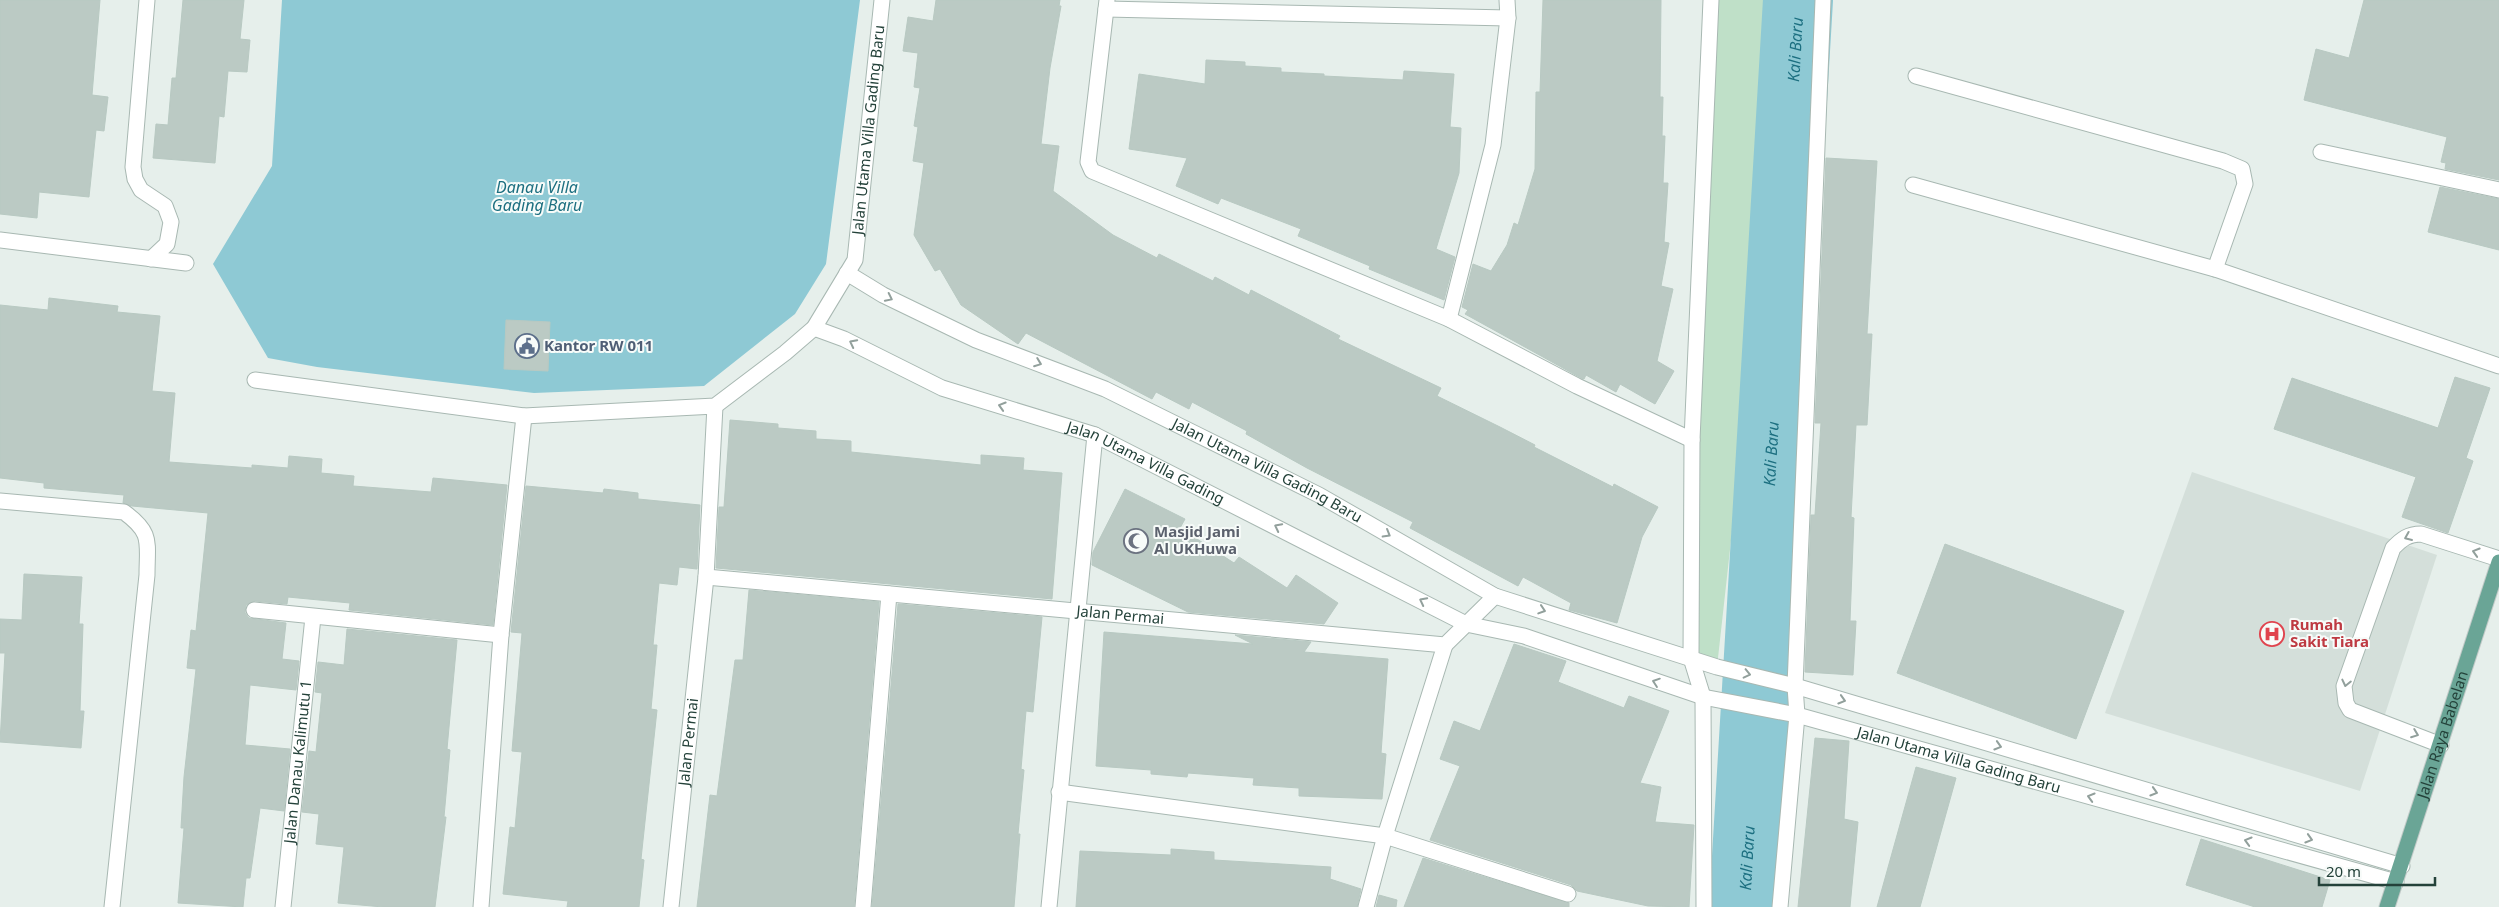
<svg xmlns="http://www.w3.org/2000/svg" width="2499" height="907" viewBox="0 0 2499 907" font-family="'Noto Sans',sans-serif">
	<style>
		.built { fill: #d4dfda }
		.green { fill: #bfe0c8 }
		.water { fill: #8ec9d4 }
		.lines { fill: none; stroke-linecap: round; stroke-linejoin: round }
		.river { stroke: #8ec9d4; stroke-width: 70 }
		.building { fill: #bbcac4; stroke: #b8c9c2 }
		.lane-casing { stroke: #a8b8b2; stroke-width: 17 }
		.street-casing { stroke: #a8b8b2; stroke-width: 17 }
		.primary-casing { stroke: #c2cac8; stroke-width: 17 }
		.lane { stroke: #fff; stroke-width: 15 }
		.street { stroke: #fff; stroke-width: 15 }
		.primary { stroke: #6aa596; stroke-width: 15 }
		.oneway { stroke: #92a09c }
		.labels { text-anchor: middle; stroke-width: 4; stroke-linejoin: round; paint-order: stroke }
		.street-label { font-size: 15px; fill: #24423a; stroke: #f7fbf9 }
		.service-label { font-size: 15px; font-weight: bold; fill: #4e5e75; stroke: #f7fbf9; text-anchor: start }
		.worship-label { font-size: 15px; font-weight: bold; fill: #5b616d; stroke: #f7fbf9; text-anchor: start }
		.health-label { font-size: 15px; font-weight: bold; fill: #be3a42; stroke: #f7fbf9; text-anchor: start }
		.water-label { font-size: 16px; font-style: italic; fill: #1c6f80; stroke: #f7fbf9 }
	</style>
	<rect width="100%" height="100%" fill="#e6efeb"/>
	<path class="built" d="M2192,472L2437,555L2360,791L2105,713Z"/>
	<path class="green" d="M1708,0H1764L1741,450L1717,667L1691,658Z"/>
	<path class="water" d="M282,0H860L826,264L795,314L704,386L534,393L317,367L268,358L213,264L272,166Z"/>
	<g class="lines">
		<path class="river" id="s1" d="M1744,907L1798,0"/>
	</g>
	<path class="building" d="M0,0H100L92,95L108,97L104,131L96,130L89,197L39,192L37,218L0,214Z
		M183,0H244L240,39L250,40L247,72L228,71L224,117L219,116L215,163L153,158L156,124L168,125L172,78H176Z
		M936,0H1060L1059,6H1061L1050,68L1041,144L1059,146L1053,191L1113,235L1157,258L1159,254L1213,281L1215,277L1249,295L1251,290L1340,336L1338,339L1441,388L1437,396L1500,427L1535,445L1534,447L1613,487L1614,484L1658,507L1642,537L1617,623L1569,610L1571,603L1523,577L1518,586L1410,528L1413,522L1307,468L1246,434L1247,431L1192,402L1189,409L1156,392L1152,399L1026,333L1018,344L961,305L940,269L935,271L914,235L924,163L913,161L918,127L914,126L920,88L914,87L918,53L903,51L908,17L933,21Z
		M1543,0H1661L1660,97H1663L1662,136H1665L1663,183H1668L1664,242L1669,243L1661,286L1673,289L1657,361L1674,371L1655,404L1620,384L1616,392L1586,375L1584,379L1581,378L1465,314L1468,310L1462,307L1473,264L1491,271L1507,245L1514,223L1518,225L1535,169L1536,92H1540Z
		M2364,0H2499V180L2445,169L2446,163L2441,162L2447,137L2304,100L2316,49L2349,58Z
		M1206,60L1245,62V66L1281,68V72L1324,74V76L1403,80L1404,71L1454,74L1450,127L1461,128L1459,173L1436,249L1455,257L1444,300L1369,269L1370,266L1298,236L1301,229L1221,198L1218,204L1176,186L1187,158L1129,149L1139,74L1205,84Z
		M1826,158L1877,161L1867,334H1872L1867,425H1856L1851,517L1854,518L1850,621H1856L1853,675L1805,672L1811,517V515H1815L1821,423H1815Z
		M2440,187L2499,199V250L2428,232Z
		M49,298L118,306L117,312L160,316L152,391L175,393L169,462L252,468V465L288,468L289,456L322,459L321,473L354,476L353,486L431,492L433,478L507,485L493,625L349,610L350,603L288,597L287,604L255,601L246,605L245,613L249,618L286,623L282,659L299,661L296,690L250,685L245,745L290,749L284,811L260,808L250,878H246L243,907L178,903L184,828H181L184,777L196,669L187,668L191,630L196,631L208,513L132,506L123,503L124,495L44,488V483L0,478V305L48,310Z
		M506,320L550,322L548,371L504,369Z
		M2455,377L2490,388L2466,458L2473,461L2448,533L2402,517L2416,477L2274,429L2292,378L2438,428Z
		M730,420L778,424V428L816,431V439L851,441V452L981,465V455L1024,458L1023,470L1062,473L1052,599L716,568L719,507H724Z
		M526,486L603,493L604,489L638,493V499L700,505L697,569L679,567L677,585L659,583L653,645H657L651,709L657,710L641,859L644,860L639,907H567L568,901L503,894L510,827L515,828L522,752L512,751L522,633L511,632Z
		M1125,489L1185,519L1180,528L1234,563L1239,557L1287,588L1296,575L1338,603L1324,624L1188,612L1092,565L1093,552Z
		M1945,544L2124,611L2076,739L1897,673Z
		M24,574L82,577L79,624H83L80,711H84L81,748L0,742L5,653H0V619L22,620Z
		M749,590L879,602L854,907H697L710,795L717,796L735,660H743Z
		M898,604L1042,617L1033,712L1026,711L1021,769L1024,770L1018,834H1020L1014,907H872Z
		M347,629L457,640L447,749L450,750L444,817H446L435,907H383L338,903L344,847L316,844L319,814L302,812L309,751L316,752L322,693L315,692L318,662L344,665Z
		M1104,632L1253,644L1235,635L1311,642L1304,652L1388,659L1381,753L1386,754L1382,799L1299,796V788L1253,785L1254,778L1188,773L1187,777L1151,774V770L1096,766Z
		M1514,644L1566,661L1558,682L1624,708L1629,696L1669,711L1640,783L1661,787L1655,822L1694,825L1689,907L1648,906L1577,891L1571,885L1430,840L1460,766L1440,759L1454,721L1480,731Z
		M1815,738L1849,741L1844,819L1858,822L1850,907H1798Z
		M1916,767L1956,778L1920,907H1877Z
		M2201,839L2330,880L2322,907H2255L2186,885Z
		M1171,849L1214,852V860L1331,867L1330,879L1361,889L1357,907H1076L1080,851L1171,855Z
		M1423,858L1569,903V907H1404Z
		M1379,895L1397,900L1396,907H1376Z"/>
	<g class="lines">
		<defs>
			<path id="lane" d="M1916,76L2223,161L2242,169L2245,184L2215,269
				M2441,745L2350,710L2346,703L2344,686L2393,548C2402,539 2408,534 2421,534L2499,559"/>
			<g id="street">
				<path d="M147,0L133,167L135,179L141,190L165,206L171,222L167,244L151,259"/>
				<path d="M1107,0L1088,162L1092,171L1449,319L1577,386L1692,440"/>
				<path d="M1106,9L1508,18"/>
				<path d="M2321,152L2499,190"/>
				<path d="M1913,185L2215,269L2499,366"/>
				<path d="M0,240L186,263"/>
				<path id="s2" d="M847,273L883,295L976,340L1105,389L1319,495L1495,596L1717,667L1795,686L2402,866"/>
				<path d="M1449,319L1493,145L1508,18L1507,0"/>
				<path id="s3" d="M814,328L844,339L942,388L1095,435L1466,624L1524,636L1703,697L1797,715L2396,882"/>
				<path id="s4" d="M255,380L524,416L715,406L785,353L814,328L855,260L882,0"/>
				<path d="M0,501L124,512C153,533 147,542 147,575L112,907"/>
				<path id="s5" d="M706,577L1445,645L1495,596"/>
				<path d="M254,610L501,635"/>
				<path d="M1059,792L1385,836L1568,894"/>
				<path id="s6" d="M283,907L313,617"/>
				<path d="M481,907L501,635L524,416"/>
				<path id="s7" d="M671,907L706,577L715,406"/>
				<path d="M863,907L889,594"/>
				<path d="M1049,907L1095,435"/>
				<path d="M1366,907L1385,836L1445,645"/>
				<path d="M1704,907L1703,697L1691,658L1692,440L1711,0"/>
				<path d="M1780,907L1797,715L1795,686L1823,0"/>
			</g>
			<g id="primary">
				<path id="s8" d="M2387,907L2499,562"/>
			</g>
		</defs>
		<use href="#lane" class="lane-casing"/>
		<use href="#street" class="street-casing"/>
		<use href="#primary" class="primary-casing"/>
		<use href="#lane" class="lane"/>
		<use href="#street" class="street"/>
		<use href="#primary" class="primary"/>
	</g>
	<defs><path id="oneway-chevron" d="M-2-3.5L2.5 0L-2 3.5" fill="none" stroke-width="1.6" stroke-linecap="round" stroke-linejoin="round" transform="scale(1.25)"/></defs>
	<g class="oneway">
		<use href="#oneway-chevron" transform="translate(889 298) rotate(26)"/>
		<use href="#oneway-chevron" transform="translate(853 343) rotate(-153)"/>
		<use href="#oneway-chevron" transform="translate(1038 363) rotate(21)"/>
		<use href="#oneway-chevron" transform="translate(1002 406) rotate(-163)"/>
		<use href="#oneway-chevron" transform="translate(1278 527) rotate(-153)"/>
		<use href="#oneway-chevron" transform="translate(1387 534) rotate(30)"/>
		<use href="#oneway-chevron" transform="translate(2408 537) rotate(157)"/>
		<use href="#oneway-chevron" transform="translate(2476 552) rotate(-163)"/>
		<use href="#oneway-chevron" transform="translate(1423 601) rotate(-153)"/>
		<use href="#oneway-chevron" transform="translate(1542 610) rotate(18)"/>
		<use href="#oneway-chevron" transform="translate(1747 674) rotate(13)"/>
		<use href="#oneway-chevron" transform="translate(1656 682) rotate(-161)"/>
		<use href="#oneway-chevron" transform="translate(2346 683) rotate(103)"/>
		<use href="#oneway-chevron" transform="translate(1842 700) rotate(17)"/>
		<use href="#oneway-chevron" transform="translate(2415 734) rotate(21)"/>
		<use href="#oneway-chevron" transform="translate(1998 746) rotate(17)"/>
		<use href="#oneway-chevron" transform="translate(2154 792) rotate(17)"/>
		<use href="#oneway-chevron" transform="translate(2091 797) rotate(-164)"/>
		<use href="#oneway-chevron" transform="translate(2309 839) rotate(17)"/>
		<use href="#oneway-chevron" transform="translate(2248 841) rotate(-164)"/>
	</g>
	<defs>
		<symbol id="civic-ring" viewBox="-11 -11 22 22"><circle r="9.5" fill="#f7fbf9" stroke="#5c6f8a" stroke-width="1.5"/><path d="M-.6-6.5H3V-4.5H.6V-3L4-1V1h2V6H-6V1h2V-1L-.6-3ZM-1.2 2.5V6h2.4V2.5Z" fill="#5c6f8a"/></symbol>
		<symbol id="mosque-ring" viewBox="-11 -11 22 22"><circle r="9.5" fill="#f7fbf9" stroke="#6b7280" stroke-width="1.5"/><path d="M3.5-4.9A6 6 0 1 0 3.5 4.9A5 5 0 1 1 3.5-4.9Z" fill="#6b7280"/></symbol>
		<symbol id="hospital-ring" viewBox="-11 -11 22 22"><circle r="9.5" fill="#f7fbf9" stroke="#e0444e" stroke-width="1.5"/><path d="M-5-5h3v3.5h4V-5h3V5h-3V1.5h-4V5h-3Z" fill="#e0444e"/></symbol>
	</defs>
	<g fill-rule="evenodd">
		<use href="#civic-ring" x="513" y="332" width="28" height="28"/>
		<use href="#mosque-ring" x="1122" y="527" width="28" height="28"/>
		<use href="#hospital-ring" x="2258" y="620" width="28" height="28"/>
	</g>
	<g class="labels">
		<g class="street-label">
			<text dy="5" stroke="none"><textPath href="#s4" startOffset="799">Jalan Utama Villa Gading Baru</textPath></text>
			<text dy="5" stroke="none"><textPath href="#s3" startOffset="359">Jalan Utama Villa Gading</textPath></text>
			<text dy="5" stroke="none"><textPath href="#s2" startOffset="465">Jalan Utama Villa Gading Baru</textPath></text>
			<text dy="5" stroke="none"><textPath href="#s5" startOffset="416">Jalan Permai</textPath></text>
			<text dy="5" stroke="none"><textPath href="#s8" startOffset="181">Jalan Raya Babelan</textPath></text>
			<text dy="5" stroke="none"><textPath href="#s7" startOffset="166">Jalan Permai</textPath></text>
			<text dy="5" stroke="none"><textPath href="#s3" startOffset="1230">Jalan Utama Villa Gading Baru</textPath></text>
			<text dy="5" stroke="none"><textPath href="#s6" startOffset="146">Jalan Danau Kalimutu 1</textPath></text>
		</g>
		<g class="service-label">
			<text x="544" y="351">Kantor RW 011</text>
		</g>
		<g class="worship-label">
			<text x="1154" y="537">Masjid Jami<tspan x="1154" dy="17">Al UKHuwa</tspan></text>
		</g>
		<g class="health-label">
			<text x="2290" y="630">Rumah<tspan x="2290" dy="17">Sakit Tiara</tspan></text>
		</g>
		<g class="water-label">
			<text dy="6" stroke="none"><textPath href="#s1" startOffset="859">Kali Baru</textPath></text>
			<text x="537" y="193">Danau Villa<tspan x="537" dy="18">Gading Baru</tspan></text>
			<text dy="6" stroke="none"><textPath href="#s1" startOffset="454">Kali Baru</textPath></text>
			<text dy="6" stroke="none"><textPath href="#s1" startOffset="49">Kali Baru</textPath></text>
		</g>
	</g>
	<path d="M2319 877v8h116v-8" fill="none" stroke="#24423a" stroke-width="2.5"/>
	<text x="2326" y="877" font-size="15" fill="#24423a" stroke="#f7fbf9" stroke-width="4" paint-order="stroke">20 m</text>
</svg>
